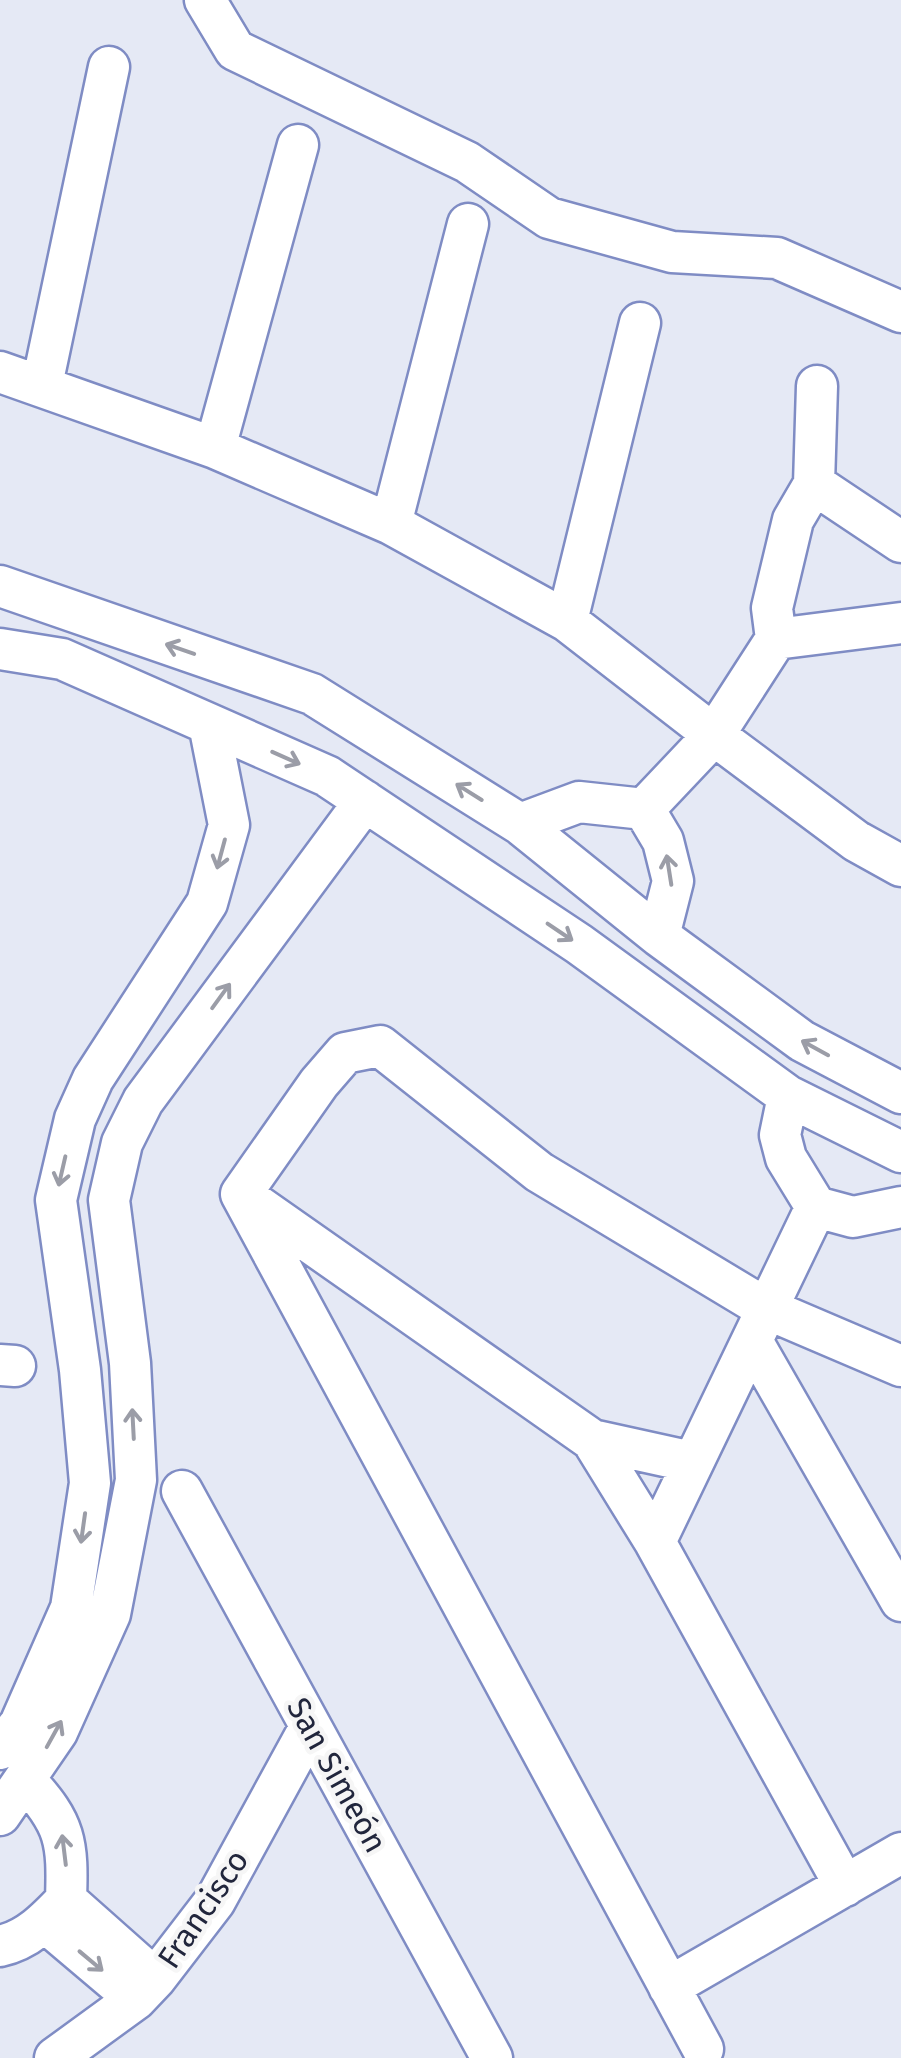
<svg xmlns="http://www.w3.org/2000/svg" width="901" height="2058" viewBox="0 0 901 2058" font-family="'Fira Sans',sans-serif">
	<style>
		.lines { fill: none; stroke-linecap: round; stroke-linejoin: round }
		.minor-casing { stroke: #7f8cc4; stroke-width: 45 }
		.minor { stroke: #fff; stroke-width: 40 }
		.oneway { stroke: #9b9da7 }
		.labels { text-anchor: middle; stroke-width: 9; stroke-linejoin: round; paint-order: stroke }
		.street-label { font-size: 32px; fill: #21263c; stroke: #f6f6f6 }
	</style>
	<rect width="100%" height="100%" fill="#e5e9f5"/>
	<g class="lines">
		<defs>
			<path id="minor" d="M205,0L235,50L467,162L549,218L672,252L777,258L901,312
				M0,372L215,448L391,524L567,621L714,735L776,639L772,608L793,520L814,484L817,386
				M42,385L109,67
				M215,448L298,145
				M814,484L901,542
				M391,524L468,224
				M0,586L312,694L520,824L659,936L802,1041L901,1093
				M567,621L640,323
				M776,639L901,623
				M0,649L62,659L327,776L579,944L788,1096L901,1152
				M644,809L714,735L856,841L901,866
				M644,809L663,841L673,881L659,936
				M520,824L579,802L644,809
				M788,1096L780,1135L786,1158L816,1207L853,1217L901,1207
				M241,1194L703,2049
				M241,1194L319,1083L345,1053L380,1046L539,1172L765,1308L901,1366
				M248,1199L592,1440L692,1462
				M752,1341L901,1601
				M0,1365L15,1366
				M592,1440L655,1542L845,1886
				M182,1491L492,2058
				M655,1542L816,1207
				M0,1749L20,1724L71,1608L90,1483L80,1370L56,1200L75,1119L93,1079L207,903L229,825L209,724
				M0,1815L57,1732L110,1614L136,1480L130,1363L109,1200L122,1143L143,1101L365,801
				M66,1900L155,1979
				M45,1922L136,1999
				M0,1946C28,1940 47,1920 66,1900C68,1842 66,1824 26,1781
				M669,1987L901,1853
				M55,2058L136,1999L155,1979L215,1901L310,1727"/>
		</defs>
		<use href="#minor" class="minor-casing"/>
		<use href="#minor" class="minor"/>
	</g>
	<defs><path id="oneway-shaft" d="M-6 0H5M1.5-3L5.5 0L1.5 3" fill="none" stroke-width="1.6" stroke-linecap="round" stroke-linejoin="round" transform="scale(2.5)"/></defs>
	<g class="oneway">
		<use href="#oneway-shaft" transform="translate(180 649) rotate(-161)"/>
		<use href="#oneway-shaft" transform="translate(286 758) rotate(24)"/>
		<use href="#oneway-shaft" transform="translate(469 792) rotate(-148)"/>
		<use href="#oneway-shaft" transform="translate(221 854) rotate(105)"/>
		<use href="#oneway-shaft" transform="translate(669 870) rotate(-99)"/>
		<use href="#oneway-shaft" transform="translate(560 932) rotate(34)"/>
		<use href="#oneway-shaft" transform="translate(221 996) rotate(-54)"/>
		<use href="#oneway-shaft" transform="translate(815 1048) rotate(-151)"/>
		<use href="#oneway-shaft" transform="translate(62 1171) rotate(103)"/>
		<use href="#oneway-shaft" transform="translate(133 1424) rotate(-93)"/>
		<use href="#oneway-shaft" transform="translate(83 1528) rotate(98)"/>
		<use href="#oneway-shaft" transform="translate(54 1734) rotate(-61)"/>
		<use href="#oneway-shaft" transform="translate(64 1850) rotate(-97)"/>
		<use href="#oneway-shaft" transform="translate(91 1961) rotate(40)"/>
	</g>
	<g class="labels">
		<g class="street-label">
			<text transform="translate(337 1775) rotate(61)" y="11">San Simeón</text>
			<text transform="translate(203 1909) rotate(-56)" y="11">Francisco</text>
		</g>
	</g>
</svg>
